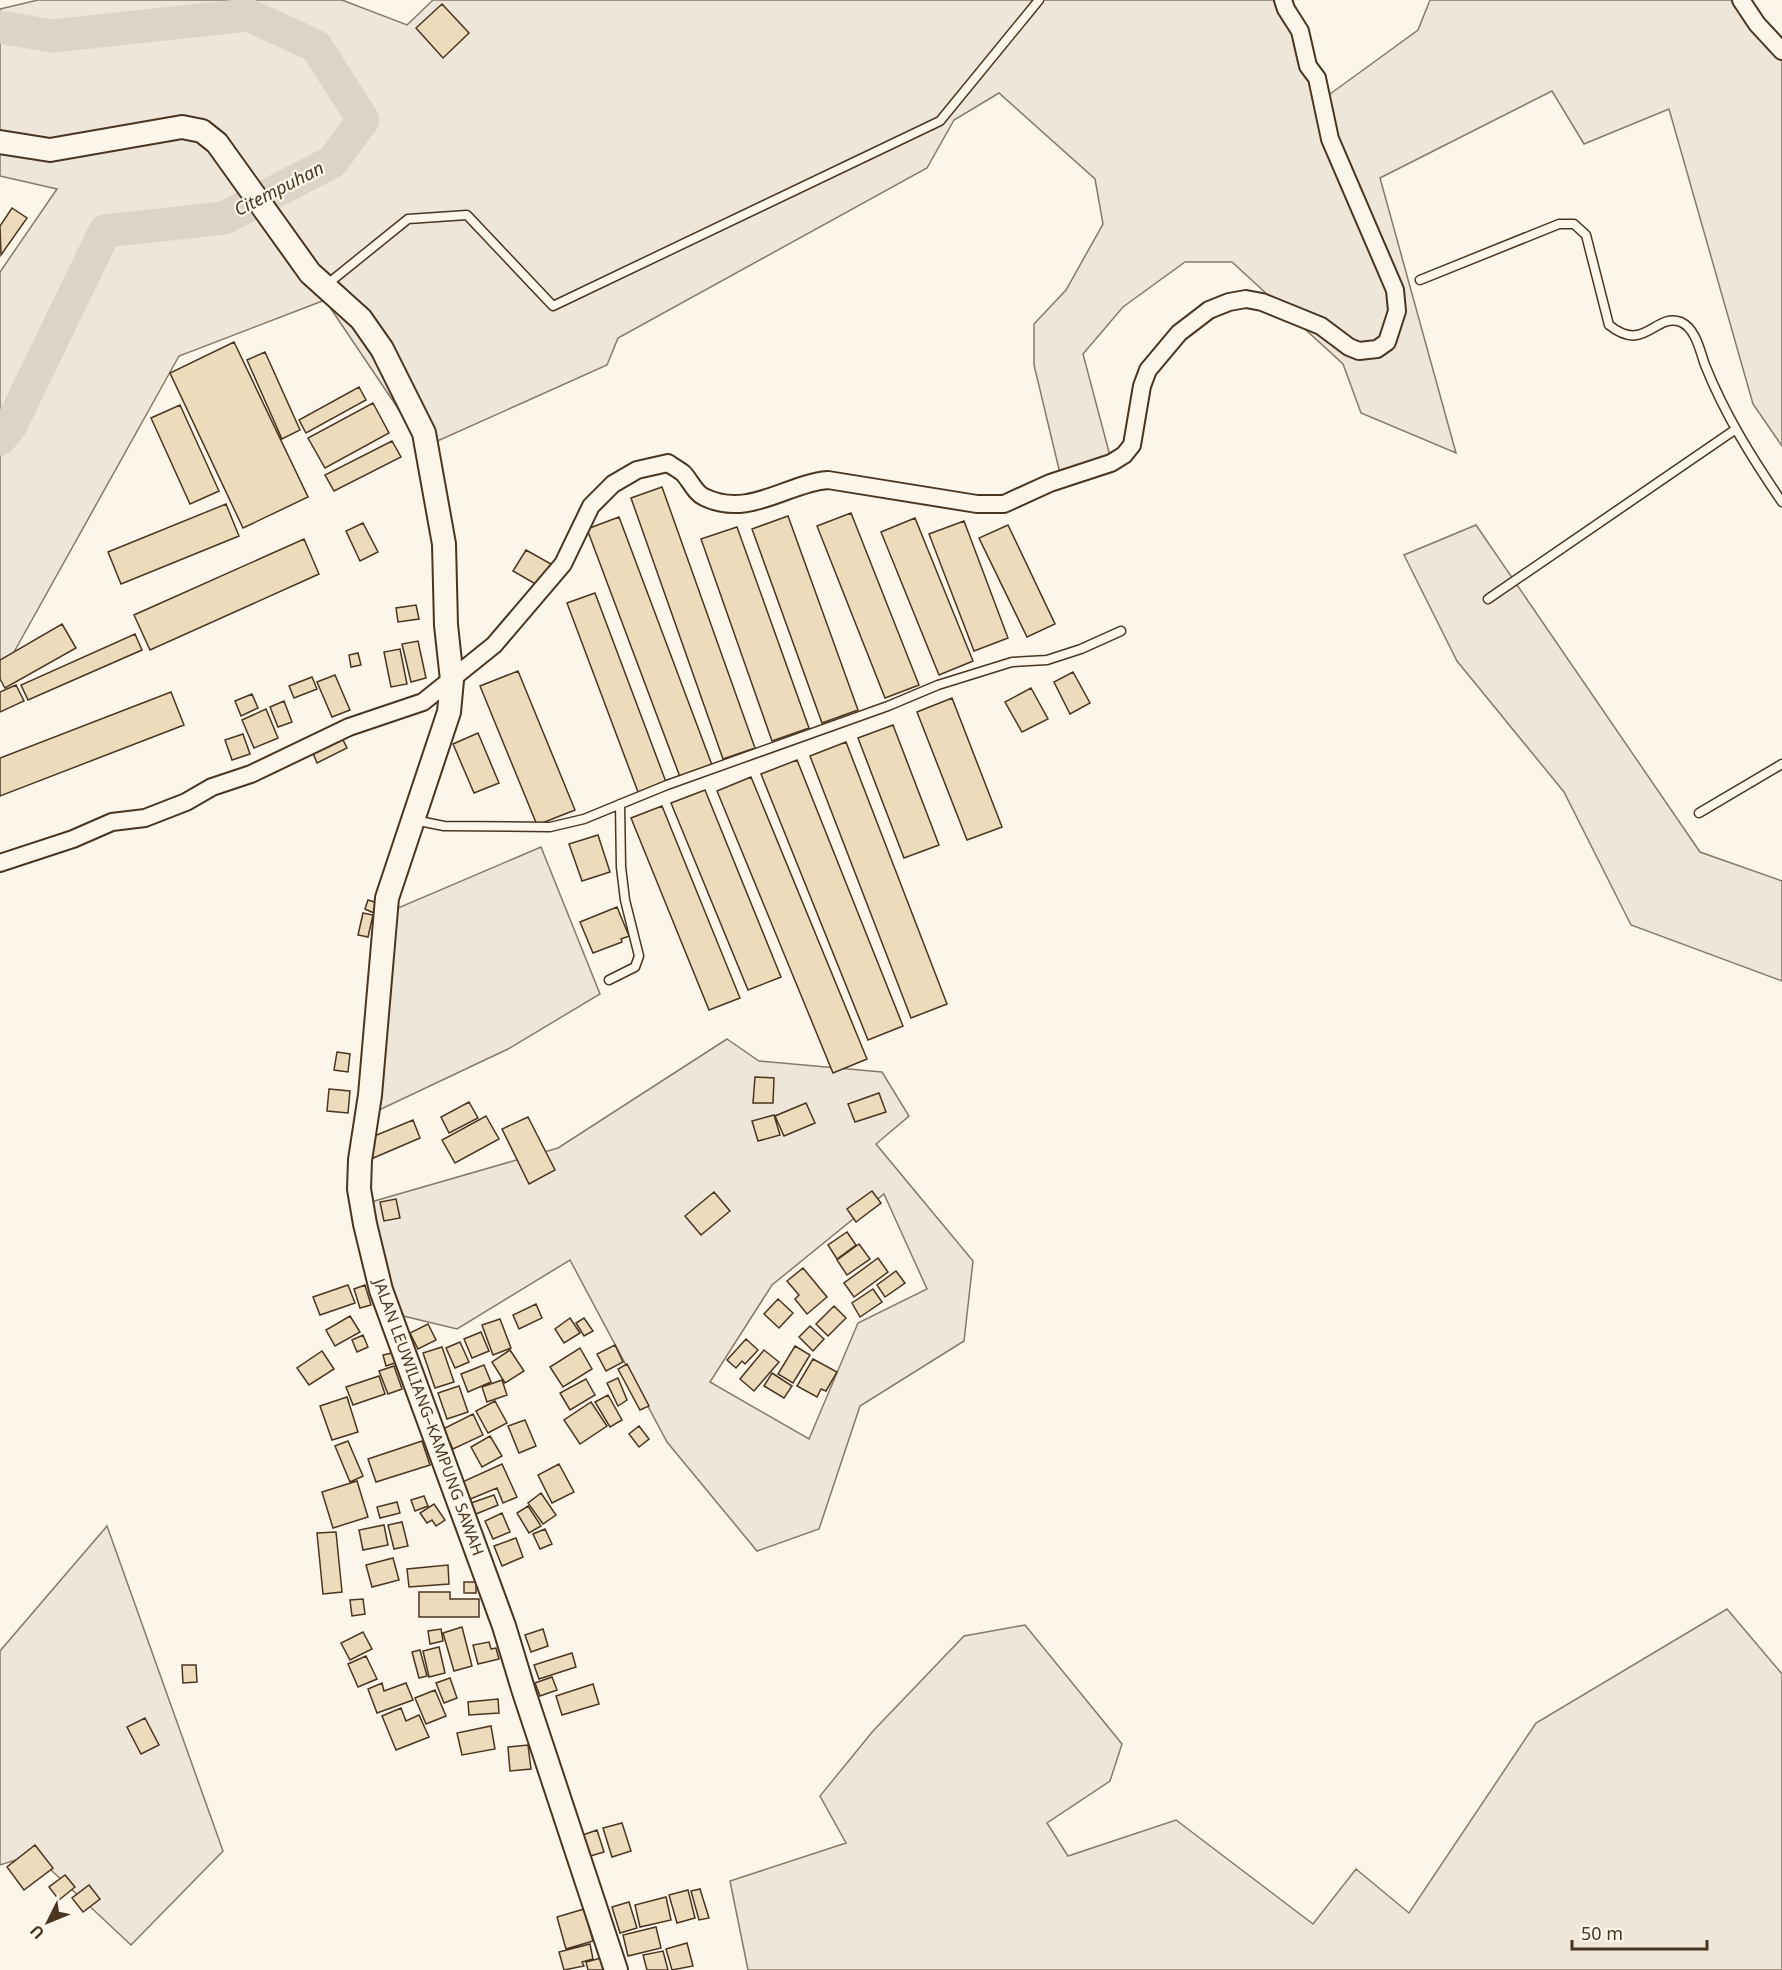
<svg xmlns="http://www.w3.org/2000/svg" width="1782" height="1970" viewBox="0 0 1782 1970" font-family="'Noto Sans',sans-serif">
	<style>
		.green { fill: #ede6d9; stroke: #887966; stroke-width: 1.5; fill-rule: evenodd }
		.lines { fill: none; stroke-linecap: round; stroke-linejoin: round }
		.river { stroke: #dcd4c6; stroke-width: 33 }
		.building { fill: #ecdcbc; stroke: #4a3520; stroke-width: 1.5 }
		.service-casing { stroke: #4a3520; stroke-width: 11 }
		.minor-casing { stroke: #4a3520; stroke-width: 20 }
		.secondary-casing { stroke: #4a3520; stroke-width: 26 }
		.service { stroke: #fbf6e9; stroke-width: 8 }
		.minor { stroke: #fbf6e9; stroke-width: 16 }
		.secondary { stroke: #fbf6e9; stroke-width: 22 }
		.labels { text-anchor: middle; stroke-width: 4.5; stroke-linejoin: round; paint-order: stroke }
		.street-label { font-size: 16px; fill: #4a3520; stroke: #fbf6e9 }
		.water-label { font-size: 18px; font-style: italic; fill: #4a3520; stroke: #fbf6e9 }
	</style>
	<rect width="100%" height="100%" fill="#fbf6e9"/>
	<path class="green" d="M38,0H342L407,25L433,0H1275L1330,94L1418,30L1430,0H1750L1782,43V446L1753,404L1669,109L1584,144L1552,91L1380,178L1456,453L1361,413L1343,364L1232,262H1185L1123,307L1083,354L1114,471L1063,486L1034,365V324L1066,290L1103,224L1095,179L999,93L954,120L927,168L618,338L607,365L424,447L325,300L179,356L9,661L0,665V272L57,189L0,176V9Z
		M1476,525L1700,852L1782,881V981L1631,925L1564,792L1457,661L1404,555Z
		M541,847L600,994L508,1049L358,1120L384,914Z
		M727,1039L759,1061L882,1072L909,1116L876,1144L973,1261L964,1341L860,1406L819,1529L757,1551L667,1442L570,1260L457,1329L387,1312L357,1206L558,1148ZM884,1194L927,1289L858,1323L809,1439L710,1382L772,1285Z
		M107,1526L223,1851L131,1945L34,1854L0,1865V1651Z
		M1727,1609L1782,1674V1970H748L730,1881L846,1843L820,1796L873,1731L964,1636L1025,1625L1122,1744L1110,1781L1047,1823L1068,1856L1176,1820L1313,1924L1356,1869L1409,1913L1536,1723Z"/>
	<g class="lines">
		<path class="river" d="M0,27L52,36L248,15L316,46L363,120L332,162L224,218L105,231L11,425L0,439"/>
	</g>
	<path class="building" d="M442,4L469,33L443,58L416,28Z
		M12,208L27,218L1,255L0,226Z
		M234,342L308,497L243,528L170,373Z
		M265,352L300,430L282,439L247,360Z
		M359,387L366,400L306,433L299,420Z
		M373,403L389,433L325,468L308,438Z
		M180,405L219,491L190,504L151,418Z
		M392,441L401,457L334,491L325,475Z
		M662,487L755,748L723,759L631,498Z
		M226,504L239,536L121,584L108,552Z
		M851,513L919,685L885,698L817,526Z
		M788,516L858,710L822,723L752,529Z
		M619,517L712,765L680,777L587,529Z
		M915,518L973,661L939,675L881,532Z
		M964,521L1008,638L974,651L929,534Z
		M363,523L378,552L360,561L346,531Z
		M1008,525L1055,624L1027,637L979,538Z
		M737,527L809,728L772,741L701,539Z
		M304,539L319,574L150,650L134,615Z
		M526,550L551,564L539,586L513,571Z
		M595,593L666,782L638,792L567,603Z
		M416,605L419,619L398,622L396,608Z
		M62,624L76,648L5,688L0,679V660Z
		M135,634L142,650L28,700L21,685Z
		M418,641L426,678L411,682L402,644Z
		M400,649L407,684L391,687L384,652Z
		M358,653L361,665L351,667L349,655Z
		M518,671L575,810L537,825L480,686Z
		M1073,672L1090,703L1070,714L1054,682Z
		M335,675L350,710L332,717L317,682Z
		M312,677L317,689L294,698L289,686Z
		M16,685L24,701L0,712V692Z
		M1031,688L1048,719L1022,732L1005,702Z
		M171,692L184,725L0,796V758Z
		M252,694L258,708L241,716L235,701Z
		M952,698L1002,827L967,840L917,712Z
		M284,701L292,722L278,727L270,707Z
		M266,709L278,738L254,748L242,720Z
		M893,725L939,845L904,858L858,738Z
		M478,733L499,783L474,793L453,744Z
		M243,734L250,754L232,760L225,740Z
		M340,734L347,748L317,763L311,748Z
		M846,742L947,1004L911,1018L810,756Z
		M797,760L903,1026L868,1040L761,774Z
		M751,777L867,1059L833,1073L717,791Z
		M705,790L781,977L748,990L671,803Z
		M662,806L740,998L709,1010L631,818Z
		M598,835L610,872L582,881L569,844Z
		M368,900L378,903L374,913L365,909Z
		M617,907L629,936L621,939L622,942L593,953L580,922Z
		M363,913L373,915L368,937L358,935Z
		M337,1052L350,1054L348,1072L334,1070Z
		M755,1077L774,1078L773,1103H753Z
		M329,1089L350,1091L348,1113L327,1111Z
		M879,1093L886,1112L855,1122L848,1104Z
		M469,1102L478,1118L449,1133L441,1117Z
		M806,1103L815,1123L784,1136L775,1116Z
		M774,1115L780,1135L758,1141L752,1121Z
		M486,1116L499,1139L455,1163L442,1140Z
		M528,1117L555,1170L529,1184L502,1129Z
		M413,1120L420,1138L364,1162L367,1139Z
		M872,1191L881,1203L856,1222L847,1209Z
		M714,1192L730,1211L701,1235L685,1216Z
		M396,1199L400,1218L384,1221L380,1202Z
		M847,1232L856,1245L837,1259L828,1245Z
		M859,1244L870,1259L847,1275L837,1260Z
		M878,1258L888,1272L854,1297L844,1283Z
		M803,1268L827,1297L807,1314L795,1299L799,1295L787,1281Z
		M896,1271L905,1283L885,1297L877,1285Z
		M348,1285L355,1303L320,1315L313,1297Z
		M365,1285L371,1305L360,1308L354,1289Z
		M873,1289L882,1302L860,1317L852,1303Z
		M778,1299L793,1313L779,1328L764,1314Z
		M536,1304L542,1318L519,1329L513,1315Z
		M834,1306L846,1318L828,1336L816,1324Z
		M350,1316L360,1332L335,1346L326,1330Z
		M570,1318L580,1333L564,1343L555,1329Z
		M584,1318L593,1331L584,1336L576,1323Z
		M500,1319L511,1348L493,1355L482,1325Z
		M428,1324L436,1340L418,1349L410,1333Z
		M810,1326L824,1339L813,1351L799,1337Z
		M481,1332L489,1351L472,1358L464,1339Z
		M363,1335L368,1347L357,1352L352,1340Z
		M746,1339L758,1350L745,1364L742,1361L736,1368L727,1360Z
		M460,1342L469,1362L455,1368L446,1348Z
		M615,1345L623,1362L606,1371L597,1354Z
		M795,1346L810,1355L793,1383L778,1374Z
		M442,1347L454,1382L435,1388L423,1353Z
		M580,1348L592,1369L563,1387L550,1367Z
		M510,1350L524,1371L505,1383L492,1362Z
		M764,1350L779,1362L754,1391L740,1379Z
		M322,1351L334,1369L309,1385L297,1368Z
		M392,1353L395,1363L386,1366L383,1355Z
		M813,1359L837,1372L826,1391L821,1389L817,1397L797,1386Z
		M627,1364L649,1406L640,1410L618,1369Z
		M484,1365L491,1382L468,1392L461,1374Z
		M394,1366L402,1389L388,1394L379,1371Z
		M772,1373L792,1386L784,1398L764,1386Z
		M379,1376L385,1394L353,1405L346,1387Z
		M618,1378L627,1400L618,1406L607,1383Z
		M586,1379L595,1395L570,1410L560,1393Z
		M502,1380L507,1395L487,1402L482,1387Z
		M459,1386L468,1412L447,1419L438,1393Z
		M608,1395L622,1420L610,1427L595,1402Z
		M347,1397L358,1432L332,1440L320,1406Z
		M495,1401L507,1423L488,1433L476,1411Z
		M591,1402L607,1426L580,1444L564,1420Z
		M473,1414L483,1435L453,1449L443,1429Z
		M525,1420L536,1446L519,1453L508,1426Z
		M639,1426L649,1439L639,1447L629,1434Z
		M490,1436L502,1456L482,1467L471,1447Z
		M348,1441L363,1476L350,1482L335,1446Z
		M422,1441L430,1465L376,1482L368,1459Z
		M502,1464L517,1497L503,1503L497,1488L468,1500L460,1483Z
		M559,1464L574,1492L552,1503L538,1475Z
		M357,1481L368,1517L333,1528L322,1492Z
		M541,1493L556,1515L543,1524L528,1503Z
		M494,1495L498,1505L476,1514L471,1503Z
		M424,1496L428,1506L415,1511L411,1500Z
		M397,1502L400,1513L380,1518L377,1507Z
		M434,1504L445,1520L436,1526L432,1520L427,1523L420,1513Z
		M528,1506L541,1526L529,1533L517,1513Z
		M502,1513L510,1532L493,1539L485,1521Z
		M402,1522L408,1546L394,1549L388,1525Z
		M384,1525L388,1545L363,1550L359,1530Z
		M545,1529L552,1544L540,1549L533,1534Z
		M336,1532L342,1592L323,1594L317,1533Z
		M516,1538L523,1557L502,1566L494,1546Z
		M393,1558L399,1580L372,1587L366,1565Z
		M448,1565L449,1584L409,1587L407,1569Z
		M464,1582H476V1593H464Z
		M419,1592H450V1599H479V1617H419Z
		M363,1599L365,1614L352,1616L350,1600Z
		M462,1627L472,1666L454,1671L443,1633Z
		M441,1629L443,1641L430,1644L428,1631Z
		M543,1629L548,1646L531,1652L525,1635Z
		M363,1632L372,1649L350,1660L341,1643Z
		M489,1642L491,1649L496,1648L499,1659L478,1664L473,1645Z
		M439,1647L445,1673L429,1677L423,1651Z
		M420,1650L427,1676L419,1678L412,1652Z
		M572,1653L576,1667L539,1679L534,1665Z
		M366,1656L377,1679L358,1687L348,1664Z
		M182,1665H196L197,1682L183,1683Z
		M552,1677L557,1690L540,1696L535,1683Z
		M450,1678L457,1698L444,1703L436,1683Z
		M382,1683L384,1691L406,1683L413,1700L377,1713L368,1689Z
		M593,1684L599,1704L562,1715L556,1696Z
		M435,1690L446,1716L426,1724L415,1698Z
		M498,1699L499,1713L469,1715L468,1702Z
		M401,1708L406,1721L419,1715L429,1737L396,1750L382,1716Z
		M145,1718L159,1745L141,1754L127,1727Z
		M491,1726L495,1749L462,1755L457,1733Z
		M528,1745L531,1769L510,1771L508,1747Z
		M622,1823L631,1851L612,1857L603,1828Z
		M597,1830L604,1852L587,1857L580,1836Z
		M35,1845L53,1868L24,1890L7,1867Z
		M65,1875L75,1887L59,1900L49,1887Z
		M89,1885L100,1899L83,1912L72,1898Z
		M700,1889L709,1918L699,1920L691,1891Z
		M688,1890L695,1918L677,1923L669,1895Z
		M666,1897L671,1920L640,1927L635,1905Z
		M629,1902L637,1928L620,1933L612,1907Z
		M584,1909L593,1941L566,1949L557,1917Z
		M656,1927L661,1948L628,1956L623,1935Z
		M687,1943L693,1966L672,1970L666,1949Z
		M590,1944L593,1959L582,1962L584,1966L564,1970L559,1952Z
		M663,1951L668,1970H647L643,1955Z
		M601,1958L604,1970H588L586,1962Z"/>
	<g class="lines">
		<defs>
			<path id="service" d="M1420,280L1559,224H1574L1586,235L1609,325C1645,354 1655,312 1681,322C1696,329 1700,351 1705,365C1725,415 1752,458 1782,502
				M325,286L408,219L467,215L553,306L940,121L1039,0
				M1488,599L1736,429
				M1699,813L1782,764
				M414,820L444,826L550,827L584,819L667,785L888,706L938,685L1012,662L1047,660L1081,649L1121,631
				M609,980L635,967L639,956L625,900L621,867L620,804"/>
			<path id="minor" d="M1741,0L1757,24L1782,51
				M0,863L73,839L112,822L145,818L186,802L212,787L251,774L349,727L423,702L494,645L563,564L591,506L613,484L637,470L668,463C672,466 678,469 683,473C690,480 695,493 704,497C749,519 787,483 828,480L977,504H1004L1050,483L1111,463L1124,455L1132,445L1142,386L1148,370L1179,333L1209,310L1229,302L1246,299L1262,302L1321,326L1349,347L1359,351L1377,349L1387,342L1397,311L1395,290L1330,139L1317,78L1308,66L1300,31L1286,9L1283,0"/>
			<path id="secondary" d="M0,142L50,150L182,127L202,131L217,143L310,273L361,319L382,349L424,433L444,544L446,625L452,680L449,712L387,898L370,1095L360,1160L359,1189L365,1224L381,1290L504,1626L524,1692L616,1970"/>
		</defs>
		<use href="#service" class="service-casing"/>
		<use href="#minor" class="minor-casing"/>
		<use href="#secondary" class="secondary-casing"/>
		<use href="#service" class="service"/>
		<use href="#minor" class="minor"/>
		<use href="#secondary" class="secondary"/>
	</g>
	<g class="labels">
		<g class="street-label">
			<text transform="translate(429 1417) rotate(70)" y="6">JALAN LEUWILIANG–KAMPUNG SAWAH</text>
		</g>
		<g class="water-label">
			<text transform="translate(279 189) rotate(-27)" y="6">Citempuhan</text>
		</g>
	</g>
	<g transform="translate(48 1922) rotate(227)" stroke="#fbf6e9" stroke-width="4.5" paint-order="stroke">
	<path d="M0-4.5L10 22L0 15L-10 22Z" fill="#4a3520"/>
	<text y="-9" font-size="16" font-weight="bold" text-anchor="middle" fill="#4a3520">U</text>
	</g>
	<path d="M1572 1940v9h135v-9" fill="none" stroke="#4a3520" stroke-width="3"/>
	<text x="1581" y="1940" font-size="18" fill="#4a3520" stroke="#fbf6e9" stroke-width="4.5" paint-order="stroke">50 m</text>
</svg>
